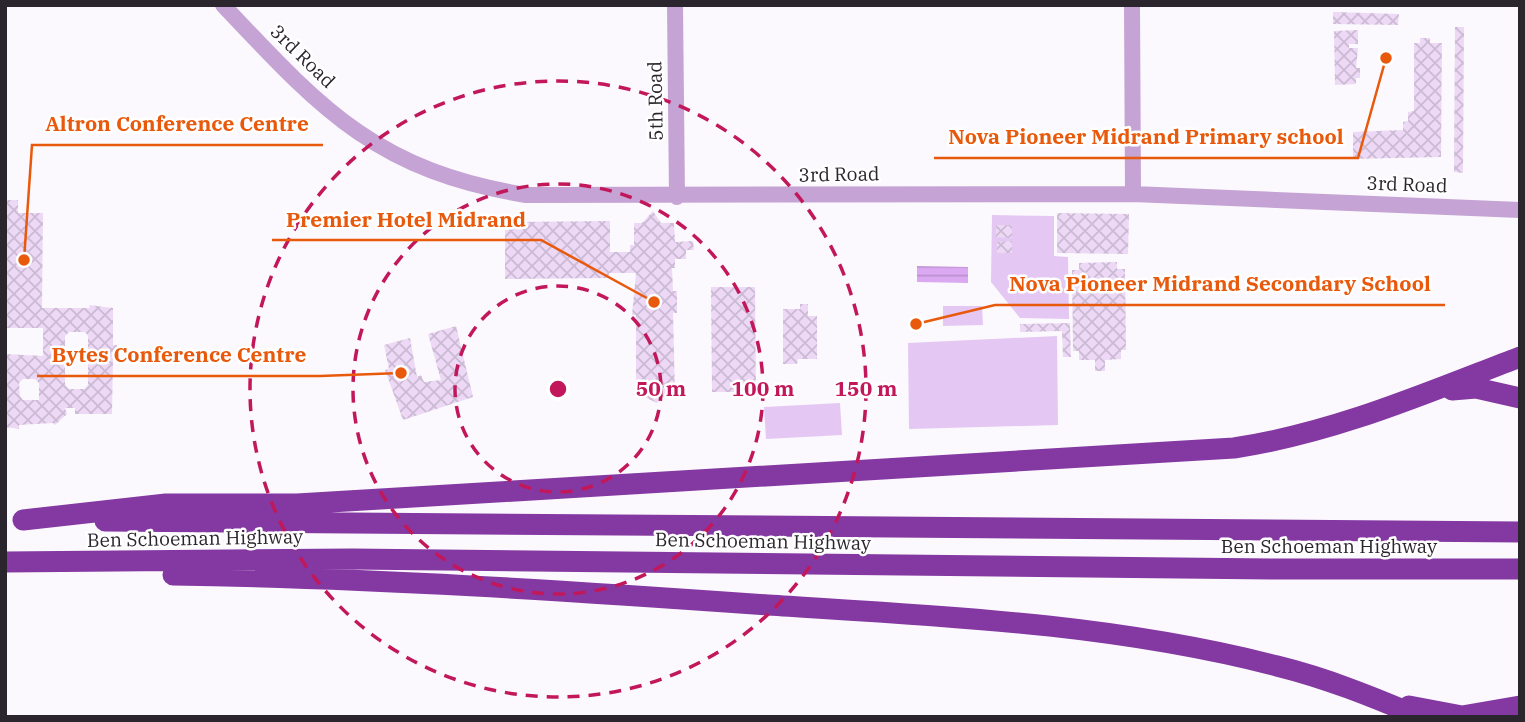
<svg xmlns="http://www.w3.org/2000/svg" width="1525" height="722" viewBox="0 0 1525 722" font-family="'IBM Plex Serif',serif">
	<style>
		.pitch { fill: #e5c7f3 }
		.water { fill: url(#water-rules) }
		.building { fill: url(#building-cross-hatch); fill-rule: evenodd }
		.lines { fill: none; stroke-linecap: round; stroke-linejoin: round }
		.minor { stroke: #c5a3d4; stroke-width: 16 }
		.highway { stroke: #8438a1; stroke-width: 21 }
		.ring { fill: none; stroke: #c2185b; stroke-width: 3.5; stroke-dasharray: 12 9 }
		.labels { text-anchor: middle; stroke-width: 5; stroke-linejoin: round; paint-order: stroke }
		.street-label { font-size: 19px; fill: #2b262d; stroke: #fff }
		.centre { fill: #c2185b; stroke: #fff; stroke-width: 3.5 }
		.ring-label { font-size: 21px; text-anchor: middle; font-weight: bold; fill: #c2185b; stroke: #fff; stroke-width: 5; stroke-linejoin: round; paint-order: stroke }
		.leader { fill: none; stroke: #e8590c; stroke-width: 2.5 }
		.callout-dot { fill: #e8590c; stroke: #fff; stroke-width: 2.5 }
		.callout-label { font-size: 21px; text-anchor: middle; font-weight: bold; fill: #e8590c; stroke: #fff; stroke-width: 5; stroke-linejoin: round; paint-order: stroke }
	</style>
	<defs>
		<pattern id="water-rules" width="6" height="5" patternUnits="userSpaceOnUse" patternTransform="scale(1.75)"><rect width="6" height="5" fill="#dba9f1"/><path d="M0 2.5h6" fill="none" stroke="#bc91cf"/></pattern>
		<pattern id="building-cross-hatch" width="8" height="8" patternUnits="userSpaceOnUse" patternTransform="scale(1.75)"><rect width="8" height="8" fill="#edd9f6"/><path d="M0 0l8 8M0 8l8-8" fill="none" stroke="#cbbad3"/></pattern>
	</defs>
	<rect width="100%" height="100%" fill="#fbf9fd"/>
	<path class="pitch" d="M992,215L1054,216V256L1068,257L1069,319L1020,318L991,282Z
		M943,306H982L983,325L943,326Z
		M1057,336L1058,425L909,429L908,343Z
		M840,403L842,435L766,439L764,407Z"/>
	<path class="water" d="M917,266L968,267V283L917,282Z"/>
	<path class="building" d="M1333,12L1399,14L1398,25L1333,24Z
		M1455,27H1464L1463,173L1454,172Z
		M1358,30V44H1349V48H1358L1356,68H1360V78H1356V84L1335,85L1334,31Z
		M1420,38H1430V43H1442L1441,157L1353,159V132L1403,130V122L1408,121V112L1414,111V43H1420Z
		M5,200H18V213H43L42,308H90L89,305L113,308V345H117V358H113L112,414H75V408H65L67,414L55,425L53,423L19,425V429L5,427V354L43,356V328H5ZM69,332H85L88,336V385L84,389H69L65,385V336ZM23,379H35L39,383V400H23L20,396L19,383Z
		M653,211L661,223H674L675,242L693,241L694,250H686V259H675V268H672L673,291H677V313H673L675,395H665L657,403L636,393V315H632L636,273H609V278L505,279V230H509V222L610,221V252H630V245H634V223H642Z
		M1057,213L1129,214L1128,254L1057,253Z
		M996,225H1012V238L996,237Z
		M1012,241V253H997V242Z
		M1117,262V269H1125L1126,350H1121V359L1105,360V371H1095V360H1079V351H1073L1072,270H1079V263Z
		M711,287H755L756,392H712Z
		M800,304H808V316H817V359H798L797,364H783V309H800Z
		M1070,323L1071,357H1063L1062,331L1020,332V324Z
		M456,326L473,397L403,420L385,370L389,369L384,345L410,338L417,377L421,375L424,382L441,380L428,334Z"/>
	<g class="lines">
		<path class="minor" d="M223,5C322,110 377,171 526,195L1133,194L1520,210
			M675,5L677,197
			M1132,5L1133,194"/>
		<path class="highway" d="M1452,390L1476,388L1520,398
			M23,520L166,504H297L1234,448C1334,433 1426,393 1520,357
			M105,521L1520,532
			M5,562L352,559L1275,569H1520
			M173,575C372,578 570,591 768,605C939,616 1111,623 1277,666C1326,678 1373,697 1420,717
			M1409,706L1462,716L1520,706"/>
	</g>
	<g class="ring">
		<circle cx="558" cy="389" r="103"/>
		<circle cx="558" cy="389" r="205"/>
		<circle cx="558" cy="389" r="308"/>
	</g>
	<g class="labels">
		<g class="street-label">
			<text transform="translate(303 56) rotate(44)" y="7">3rd Road</text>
			<text transform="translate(655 101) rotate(-91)" y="7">5th Road</text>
			<text transform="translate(839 174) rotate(-1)" y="7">3rd Road</text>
			<text transform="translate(1407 184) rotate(2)" y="7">3rd Road</text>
			<text transform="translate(195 538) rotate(-1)" y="7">Ben Schoeman Highway</text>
			<text transform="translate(763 541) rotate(1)" y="7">Ben Schoeman Highway</text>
			<text x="1329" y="553">Ben Schoeman Highway</text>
		</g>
	</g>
	<circle cx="558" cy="389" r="10" class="centre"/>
	<g class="ring-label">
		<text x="661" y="396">50 m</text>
		<text x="763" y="396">100 m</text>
		<text x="866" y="396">150 m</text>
	</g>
	<path class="leader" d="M24 260L32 145H323M1386 58L1358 158H934M654 302L541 240H272M916 324L995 305H1445M401 373L320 376H37"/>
	<g class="callout-dot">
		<circle cx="24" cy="260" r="7"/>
		<circle cx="1386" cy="58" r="7"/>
		<circle cx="654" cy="302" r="7"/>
		<circle cx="916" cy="324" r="7"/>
		<circle cx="401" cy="373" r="7"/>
	</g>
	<g class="callout-label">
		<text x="177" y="131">Altron Conference Centre</text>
		<text x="1146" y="144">Nova Pioneer Midrand Primary school</text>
		<text x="406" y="227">Premier Hotel Midrand</text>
		<text x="1220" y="291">Nova Pioneer Midrand Secondary School</text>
		<text x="179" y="362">Bytes Conference Centre</text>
	</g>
	<rect width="1525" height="722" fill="none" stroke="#2b262d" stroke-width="14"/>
</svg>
